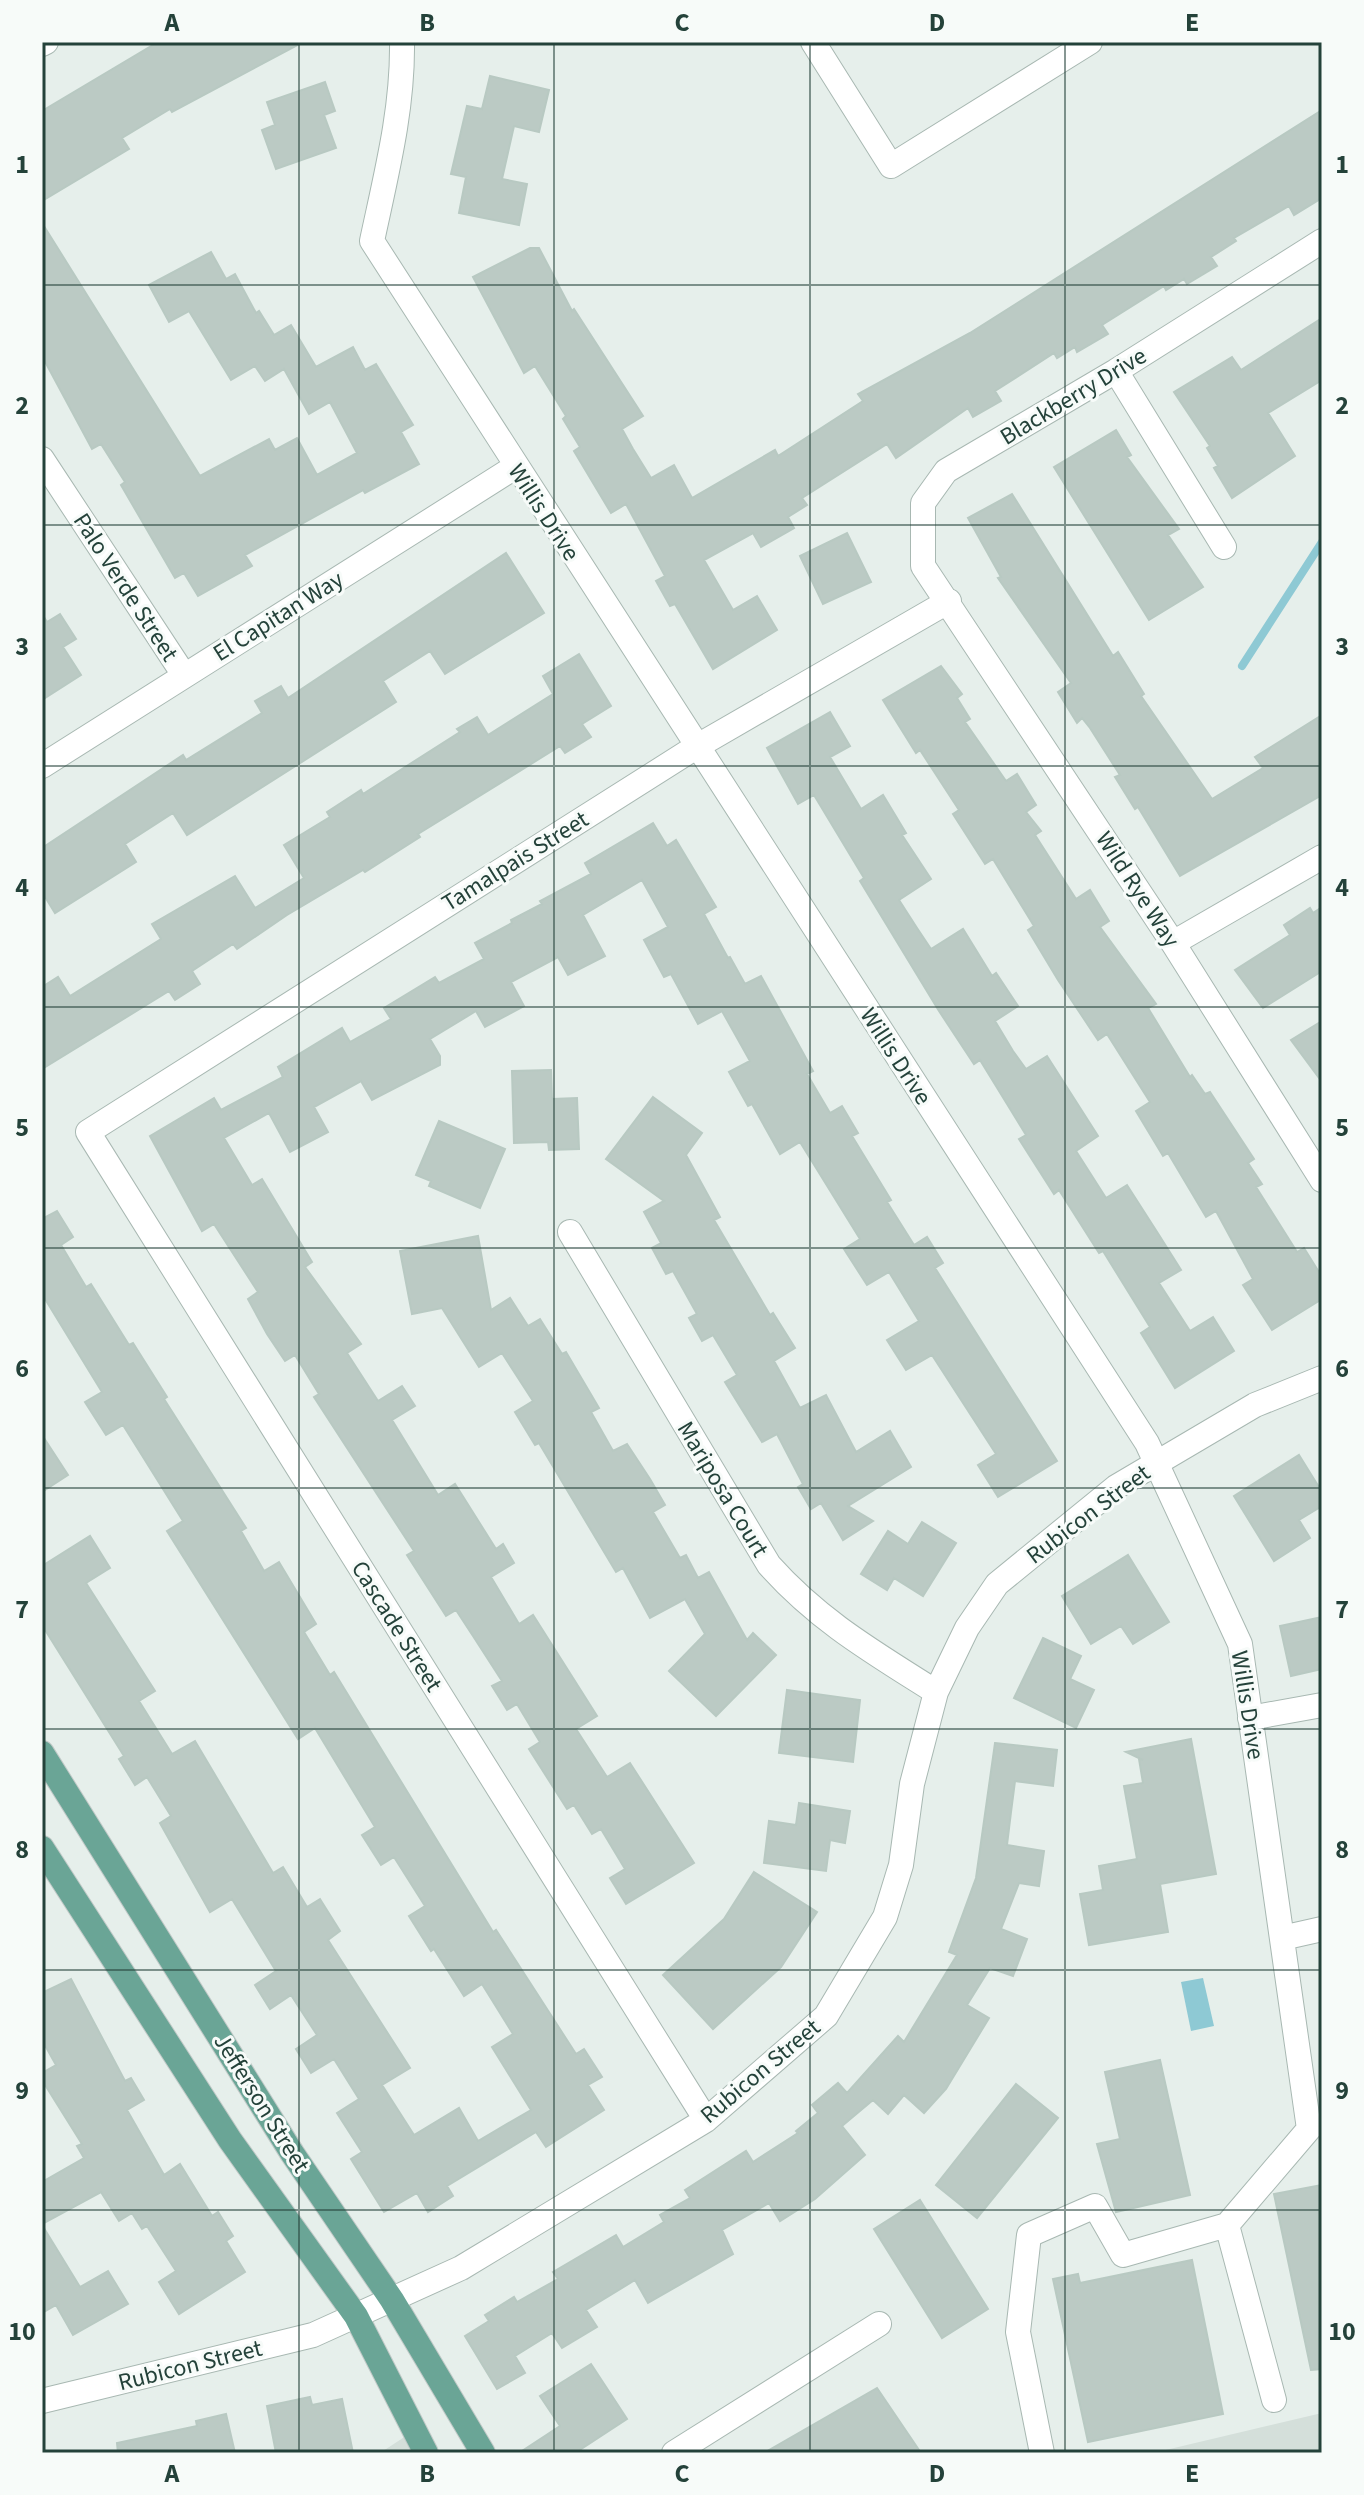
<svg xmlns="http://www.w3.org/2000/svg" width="1364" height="2495" viewBox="0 0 1364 2495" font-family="'Source Sans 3',sans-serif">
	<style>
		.built { fill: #d4dfda }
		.water { fill: #8ec9d4 }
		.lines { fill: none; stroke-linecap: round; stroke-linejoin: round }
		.stream { stroke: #8ec9d4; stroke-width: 8 }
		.building { fill: #bbcac4; stroke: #b8c9c2; stroke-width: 2 }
		.minor-casing { stroke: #a8b8b2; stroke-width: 26 }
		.major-casing { stroke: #c2cac8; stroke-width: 26 }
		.minor { stroke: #fff; stroke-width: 24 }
		.major { stroke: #6aa596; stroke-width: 24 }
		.grid { fill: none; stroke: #24423a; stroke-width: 2; stroke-opacity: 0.55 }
		.labels { text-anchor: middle; stroke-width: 6; stroke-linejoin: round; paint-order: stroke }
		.street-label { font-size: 24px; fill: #24423a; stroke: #f7fbf9 }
		.neatline { fill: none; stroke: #24423a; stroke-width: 3 }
		.grid-label { font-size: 26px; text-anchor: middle; font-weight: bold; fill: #24423a }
	</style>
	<rect width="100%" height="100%" fill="#e6efeb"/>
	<path class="built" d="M1322,2413V2453H1153Z
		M409,2434L419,2453H380Z"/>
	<path class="water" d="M1203,1978L1214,2026L1191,2031L1181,1982Z"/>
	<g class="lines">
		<path class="stream" d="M1242,666L1322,542"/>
	</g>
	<path class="building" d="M158,42H303L172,112L170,109L122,138L129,149L42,201V111Z
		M490,76L549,90L539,132L514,126L502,179L527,184L519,225L459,213L466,177L451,174L467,106L482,109Z
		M325,82L335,111L324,115L336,148L276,169L262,130L275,125L267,102Z
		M1322,110V198L1294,215L1289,206L1234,238L1236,241L1211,257L1217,266L1187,284L1184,279L1166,290L1164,286L1102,325L1108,334L1077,352L1075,347L1057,358L1054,353L995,391L1001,401L973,417L968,408L896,458L887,444L802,498L807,505L788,517L794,528L761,547L753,533L704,560L733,610L757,596L777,630L713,669L675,604L670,606L656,581L665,576L626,504L611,513L574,451L580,447L563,419L566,416L535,366L524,373L473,277L530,248H539L572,311L574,309L643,416L622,429L633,449L651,478L674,465L692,498L775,450L778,456L863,401L858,394L970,333Z
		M42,223L200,476L269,439L275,450L297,438L317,475L357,453L330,402L309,414L284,369L265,381L255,366L231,380L189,311L169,322L149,285L211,252L226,279L235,274L256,313L259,311L274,335L291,325L316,367L353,347L365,370L376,364L413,425L401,432L419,464L365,493L363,490L245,555L252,566L198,596L184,573L175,578L121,485L125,482L101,444L92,449L42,356Z
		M1322,318V380L1268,413L1295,456L1232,498L1214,468L1218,466L1207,448L1210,446L1174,392L1232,357L1241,370Z
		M1116,430L1131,455L1127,457L1179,529L1168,535L1203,587L1149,620L1054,467Z
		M1012,494L1113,656L1118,652L1144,694L1141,696L1212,799L1263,768L1255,757L1322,715V795L1180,876L1138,807L1135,809L1115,777L1120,775L1090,728L1082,718L1077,723L1058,692L1071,683L998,578L1001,577L968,518Z
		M847,533L871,582L823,604L800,556Z
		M506,553L544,613L445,674L430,651L383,681L396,702L187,835L173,813L125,844L136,862L55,913L42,892V848L183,755L186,760L262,713L255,701L281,686L288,698Z
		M42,614L47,622L60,614L76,639L63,647L81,675L42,700Z
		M579,654L611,706L582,724L591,737L565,753L560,746L418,834L420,837L365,872L363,870L287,915L237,949L233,944L192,971L200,984L175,1000L169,991L42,1069V987L58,977L70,996L161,939L152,924L235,876L255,908L304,878L284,845L330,817L327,812L361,790L363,794L460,732L457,729L477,717L488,735L553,694L543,676Z
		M941,666L962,694L957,698L970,719L965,722L1006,781L1017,774L1036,805L1026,812L1041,831L1035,835L1076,899L1090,890L1109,921L1100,927L1156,1004L1148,1008L1190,1077L1192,1075L1205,1094L1210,1092L1254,1159L1248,1163L1262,1184L1256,1187L1297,1252L1304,1248L1322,1277V1299L1272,1330L1243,1285L1253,1279L1216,1211L1206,1217L1168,1153L1163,1156L1136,1111L1150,1102L1107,1034L1098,1040L1058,980L1028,930L1034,926L993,859L985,864L953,814L959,810L920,750L916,753L883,700Z
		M830,712L850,746L830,757L861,809L883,795L906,833L902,835L931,879L899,900L917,928L931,949L963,929L992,976L996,973L1018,1006L995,1021L1013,1051L1026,1069L1047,1056L1098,1136L1076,1151L1106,1198L1127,1185L1159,1235L1181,1270L1159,1283L1190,1331L1213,1317L1234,1351L1175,1388L1141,1333L1150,1327L1103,1251L1099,1253L1059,1190L1054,1194L1019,1139L1026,1135L980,1060L974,1064L939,1011L860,881L864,878L814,795L798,804L767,748Z
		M653,823L667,846L676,840L716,907L704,914L728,958L730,957L745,984L761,976L813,1071L807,1074L830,1113L842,1106L858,1133L852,1136L891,1200L887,1202L914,1245L927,1237L943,1263L935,1268L1057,1461L998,1497L978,1465L996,1454L932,1355L906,1370L887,1340L919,1321L889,1272L867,1285L844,1249L860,1239L800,1142L780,1154L752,1104L748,1106L729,1072L750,1061L722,1011L698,1024L671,974L664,977L644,940L668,927L642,880L583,915L605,956L568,975L558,957L511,982L524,1006L485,1027L476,1011L430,1039L440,1056V1065L372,1100L361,1081L314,1107L328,1132L290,1152L269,1113L224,1138L252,1185L262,1179L312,1262L305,1267L361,1344L347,1353L378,1401L402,1386L415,1406L392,1420L438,1495L455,1484L496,1549L503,1544L514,1563L491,1577L519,1624L533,1615L597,1716L576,1729L607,1777L630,1763L694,1863L626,1904L610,1878L625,1869L601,1829L592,1834L574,1805L567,1809L529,1749L540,1742L517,1704L507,1710L492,1686L502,1681L473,1636L456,1610L446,1616L407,1555L414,1551L314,1397L319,1394L295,1355L285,1361L267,1334L248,1299L258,1292L214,1224L202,1231L150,1136L214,1098L221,1110L283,1077L278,1067L342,1028L350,1042L391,1019L384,1008L435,977L439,983L484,959L475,943L512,923L511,920L542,904L540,901L591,874L585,863Z
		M1322,907V971L1263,1008L1235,970L1290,935L1284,925L1310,908L1313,913Z
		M1322,1021V1082L1291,1040Z
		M551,1070L552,1099L577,1098L579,1149L549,1150L548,1142L514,1143L512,1071Z
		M653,1097L702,1133L686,1155L720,1217L714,1220L770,1315L773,1313L795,1348L774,1361L800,1408L826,1395L856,1452L890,1431L911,1467L848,1506L873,1521L843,1540L821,1503L811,1509L798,1487L803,1484L777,1434L762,1442L725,1382L737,1375L713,1335L702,1341L689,1318L697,1314L673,1271L666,1274L652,1248L661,1243L644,1212L664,1201L606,1159Z
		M439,1121L505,1149L480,1208L429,1186L431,1181L416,1175Z
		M57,1211L73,1237L61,1245L86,1287L91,1284L129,1345L133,1343L167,1397L164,1399L246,1528L241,1531L264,1571L279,1562L316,1624L304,1632L330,1675L334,1672L493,1932L496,1930L576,2054L584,2049L602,2077L588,2085L604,2110L546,2147L536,2132L447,2186L453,2196L428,2212L417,2193L384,2212L351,2159L362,2152L337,2113L359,2099L334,2059L311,2073L296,2049L317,2035L291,1995L270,2009L255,1985L276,1971L232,1899L210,1912L160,1823L171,1816L147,1777L135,1785L119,1759L124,1756L42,1625V1566L90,1536L110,1568L86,1583L155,1691L139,1701L172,1754L195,1741L273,1873L283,1867L307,1907L320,1899L340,1931L328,1940L410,2068L382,2085L414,2135L459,2108L478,2141L531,2110L492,2047L513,2034L482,1984L464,1996L434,1949L431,1951L409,1916L425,1906L394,1857L381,1865L362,1835L375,1827L315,1728L298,1739L167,1531L183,1521L123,1425L106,1435L85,1402L102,1392L42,1294V1214L44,1218Z
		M478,1236L491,1310L510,1298L528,1326L540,1319L562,1354L566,1352L599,1408L591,1412L613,1451L627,1444L650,1479L665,1505L653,1512L680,1558L686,1555L698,1578L709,1572L747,1640L753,1633L776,1655L716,1716L669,1671L705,1634L685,1599L650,1618L623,1568L616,1572L539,1443L535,1445L515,1412L533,1401L502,1353L479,1367L442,1308L412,1314L400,1251Z
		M42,1435L68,1475L42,1492Z
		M1299,1455L1322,1492V1506L1299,1520L1310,1538L1274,1561L1234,1496Z
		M922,1522L956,1543L923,1596L894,1578L887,1590L861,1574L888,1531L908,1544Z
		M1128,1555L1169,1622L1133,1644L1121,1626L1091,1644L1062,1596Z
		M1322,1617V1669L1291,1676L1280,1626Z
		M1043,1638L1081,1656L1070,1679L1094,1690L1076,1728L1014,1698Z
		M787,1690L860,1700L853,1762L779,1753Z
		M1191,1739L1216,1874L1160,1884L1168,1932L1089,1945L1080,1894L1103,1890L1099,1866L1137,1859L1124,1786L1143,1783L1139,1759L1143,1760L1126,1752Z
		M995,1743L1057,1750L1053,1786L1015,1781L1011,1812L1007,1845L1044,1851L1039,1886L1019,1883L1001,1929L1027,1939L1013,1976L990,1968L967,2005L989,2018L946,2089L924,2113L904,2095L888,2114L873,2100L842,2126L865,2155L815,2199L780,2221L769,2203L722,2230L733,2254L648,2303L635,2280L586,2310L597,2327L562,2348L552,2333L515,2356L525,2373L497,2389L465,2336L489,2321L485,2315L514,2297L517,2302L558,2279L553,2272L616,2235L623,2247L664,2222L660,2215L690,2198L685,2190L746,2151L753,2162L798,2133L796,2131L818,2113L812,2105L838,2083L847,2093L898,2036L904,2042L957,1955L949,1952L976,1878Z
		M799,1803L850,1811L845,1843L830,1840L826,1871L764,1863L769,1821L796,1825Z
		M754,1872L817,1912L781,1967L713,2029L663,1975L724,1919Z
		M71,1979L125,2081L131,2078L144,2100L127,2110L164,2175L180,2164L212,2216L218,2212L233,2236L226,2241L245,2272L179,2314L159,2282L176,2271L147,2226L142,2229L132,2213L119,2221L101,2192L42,2224V2182L84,2158L77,2146L82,2144L42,2080V2073L56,2065L42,2040V1993Z
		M1160,2060L1190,2195L1116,2212L1097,2144L1120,2139L1105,2072Z
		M1016,2084L1058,2118L977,2218L936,2185Z
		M1322,2185V2369L1311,2370L1274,2194Z
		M920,2200L988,2309L942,2338L874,2229Z
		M42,2225L80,2287L108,2271L128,2304L73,2335L56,2305L42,2313Z
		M1192,2260L1223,2414L1088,2442L1053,2279L1078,2274L1080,2283Z
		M591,2364L627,2419L575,2453H519L560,2426L540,2396Z
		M877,2388L921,2453H764Z
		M310,2397L312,2405L342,2399L353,2453H276L267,2406Z
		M226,2414L235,2453H118L117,2443L197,2426L196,2421Z"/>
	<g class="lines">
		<defs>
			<path id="minor" d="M402,42C403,110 386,175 372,241L1147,1443L1240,1644L1309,2129
				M813,42L891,166L1090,42
				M42,44L46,42
				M1322,241L1116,371L946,471L923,503V566L1173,943L1322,1180
				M1116,371L1224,547
				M42,459L184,675
				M42,766L515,467
				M1173,943L1322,857
				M570,1232L769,1565C819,1621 873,1652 936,1692
				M1250,1718L1322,1705
				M1282,1938L1322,1929
				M706,2120L88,1132L696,747L949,601
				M1274,2400L1227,2225L1309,2129
				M42,2401L313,2335L461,2268L706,2120L826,2016L885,1917L901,1865L912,1784L936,1692L967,1628L997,1584L1116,1487L1255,1405L1322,1378
				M674,2453L879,2324
				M1042,2453L1018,2332L1029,2235L1095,2206L1123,2255L1227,2225"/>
			<path id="major" d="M42,1753L292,2153L392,2300L483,2453
				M42,1848L230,2140L356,2316L426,2453"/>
		</defs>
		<use href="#minor" class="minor-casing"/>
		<use href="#major" class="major-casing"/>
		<use href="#minor" class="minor"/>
		<use href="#major" class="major"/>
	</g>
	<path class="grid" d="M299,42V2453M554,42V2453M810,42V2453M1065,42V2453M42,285H1322M42,525H1322M42,766H1322M42,1007H1322M42,1248H1322M42,1488H1322M42,1729H1322M42,1970H1322M42,2210H1322"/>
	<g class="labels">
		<g class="street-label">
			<text transform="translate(1073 396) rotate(-31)" y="8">Blackberry Drive</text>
			<text transform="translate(544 512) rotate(57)" y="8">Willis Drive</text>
			<text transform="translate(126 587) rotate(57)" y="8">Palo Verde Street</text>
			<text transform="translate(278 616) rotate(-32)" y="8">El Capitan Way</text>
			<text transform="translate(515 861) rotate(-32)" y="8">Tamalpais Street</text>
			<text transform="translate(1138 889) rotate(57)" y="8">Wild Rye Way</text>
			<text transform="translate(896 1056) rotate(57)" y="8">Willis Drive</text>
			<text transform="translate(723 1489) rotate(59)" y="8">Mariposa Court</text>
			<text transform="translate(1088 1514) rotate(-37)" y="8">Rubicon Street</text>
			<text transform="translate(397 1626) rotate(58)" y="8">Cascade Street</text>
			<text transform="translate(1248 1705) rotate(81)" y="8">Willis Drive</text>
			<text transform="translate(760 2071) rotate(-40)" y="8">Rubicon Street</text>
			<text transform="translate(262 2103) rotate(58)" y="8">Jefferson Street</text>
			<text transform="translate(190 2365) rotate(-14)" y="8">Rubicon Street</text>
		</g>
	</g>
	<rect width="1364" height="2495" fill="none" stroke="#f7fbf9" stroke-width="88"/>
	<rect x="44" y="44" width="1276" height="2407" class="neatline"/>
	<g class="grid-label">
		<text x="172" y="31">A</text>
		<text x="427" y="31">B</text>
		<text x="682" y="31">C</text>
		<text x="937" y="31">D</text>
		<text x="1192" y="31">E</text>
		<text x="22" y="173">1</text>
		<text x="1342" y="173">1</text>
		<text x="22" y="414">2</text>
		<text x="1342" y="414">2</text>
		<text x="22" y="655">3</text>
		<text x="1342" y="655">3</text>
		<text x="22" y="896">4</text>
		<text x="1342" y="896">4</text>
		<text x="22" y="1136">5</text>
		<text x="1342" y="1136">5</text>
		<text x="22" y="1377">6</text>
		<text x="1342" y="1377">6</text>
		<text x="22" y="1618">7</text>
		<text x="1342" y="1618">7</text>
		<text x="22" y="1858">8</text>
		<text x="1342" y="1858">8</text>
		<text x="22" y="2099">9</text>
		<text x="1342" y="2099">9</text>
		<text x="22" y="2340">10</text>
		<text x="1342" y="2340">10</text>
		<text x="172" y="2482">A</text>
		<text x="427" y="2482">B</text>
		<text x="682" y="2482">C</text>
		<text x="937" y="2482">D</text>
		<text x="1192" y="2482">E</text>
	</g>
</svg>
